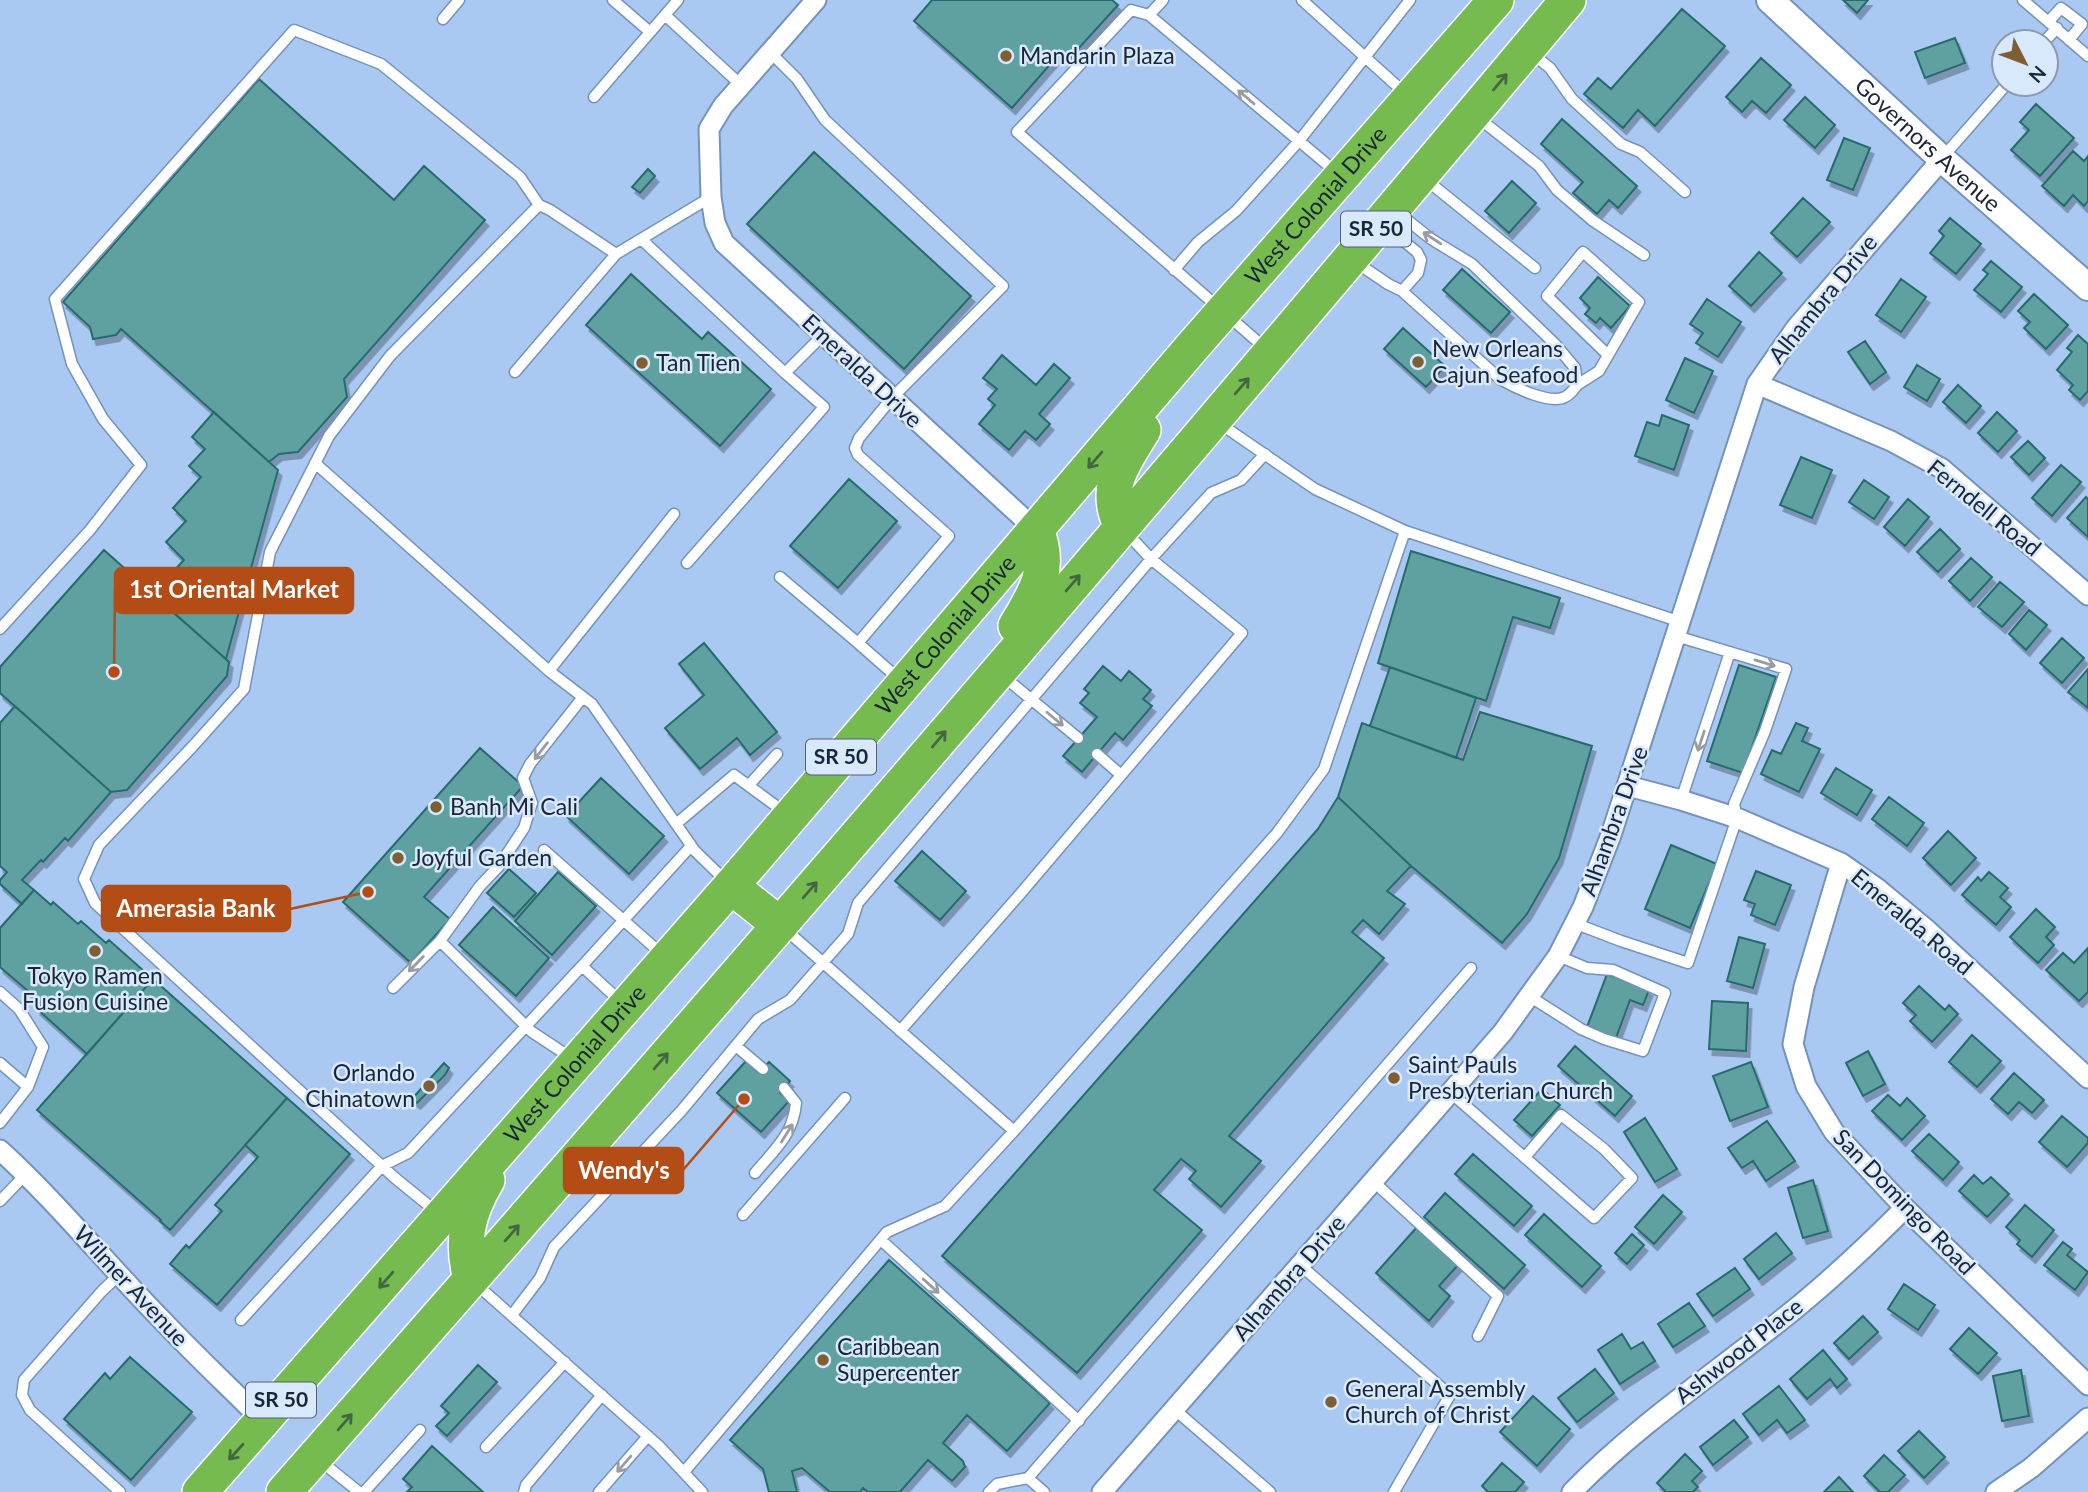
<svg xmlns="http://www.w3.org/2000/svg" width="2088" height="1492" viewBox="0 0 2088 1492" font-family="Lato,sans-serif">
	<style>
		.building { fill: #5ea1a1; stroke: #266b6c; stroke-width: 2; filter: url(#shadow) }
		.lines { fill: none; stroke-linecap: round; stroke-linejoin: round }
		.lane-casing { stroke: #7592ba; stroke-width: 13 }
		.street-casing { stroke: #7592ba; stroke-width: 23 }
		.secondary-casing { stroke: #7592ba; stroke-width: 30 }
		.highway-casing { stroke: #fff; stroke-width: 38 }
		.lane { stroke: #fff; stroke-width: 10 }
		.street { stroke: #fff; stroke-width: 19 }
		.secondary { stroke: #fff; stroke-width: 26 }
		.highway { stroke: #75bb50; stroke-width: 35 }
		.oneway { stroke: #436841 }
		.oneway2 { stroke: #989da4 }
		.poi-dot { fill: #7d5f33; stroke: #d8e8fd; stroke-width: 2.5 }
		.labels { text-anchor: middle; stroke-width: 5; stroke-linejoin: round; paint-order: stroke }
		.shield { fill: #d8e8fd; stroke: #536071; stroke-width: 2 }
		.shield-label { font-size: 21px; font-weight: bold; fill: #1a2535 }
		.poi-label { font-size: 23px; fill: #1a2535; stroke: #d8e8fd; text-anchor: start }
		.street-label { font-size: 23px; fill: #1a2535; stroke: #d8e8fd }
		.leader { fill: none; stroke: #b44c16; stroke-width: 2.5 }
		.callout-dot { fill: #b44c16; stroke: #d8e8fd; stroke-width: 2.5 }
		.callout { fill: #b44c16; stroke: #b44c16; stroke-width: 2.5 }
		.callout-label { font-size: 24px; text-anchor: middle; font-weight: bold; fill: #fff }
	</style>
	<defs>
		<filter id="shadow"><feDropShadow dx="3.5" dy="6" stdDeviation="0" flood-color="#0004"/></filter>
	</defs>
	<rect width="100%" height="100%" fill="#a9c8f2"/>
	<path class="building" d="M932,0H1112L1118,5L1069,59L1061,52L1012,108L914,21Z
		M1843,0H1868L1857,13Z
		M1682,9L1725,46L1655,126L1638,110L1623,128L1584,94L1598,78L1611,89Z
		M1955,38L1965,63L1925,78L1915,52Z
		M1761,58L1791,85L1766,113L1752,101L1742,112L1726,97Z
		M259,79L394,200L424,166L485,220L344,379L347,397L298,452L279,454L269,462L121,329L116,335L93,339L90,327L63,302Z
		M1805,97L1835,125L1815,148L1784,120Z
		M2036,104L2074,138L2040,176L2011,150L2029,130L2020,122Z
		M1562,119L1637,186L1618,208L1609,200L1597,214L1573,193L1583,182L1541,144Z
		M1844,138L1870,148L1853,190L1827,180Z
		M2073,151L2084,161L2088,156V201L2084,206L2073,195L2064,206L2042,186Z
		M814,152L971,296L904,369L747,224Z
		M648,169L655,176L640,193L632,187Z
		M1512,181L1536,203L1509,233L1485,211Z
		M1803,198L1830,222L1797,257L1771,233Z
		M1950,218L1981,244L1956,274L1930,253L1944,236L1939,231Z
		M1759,252L1782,273L1751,306L1729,286Z
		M1991,261L2022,287L2001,312L1974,290L1988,274L1983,270Z
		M1462,269L1510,312L1491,333L1443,290Z
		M631,274L702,339L708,332L771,389L720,446L586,325Z
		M1598,277L1630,306L1611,328L1600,318L1596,323L1585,314L1590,308L1580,298Z
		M1901,279L1926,297L1901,332L1876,315Z
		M2034,294L2068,325L2046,349L2024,328L2030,322L2018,311Z
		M1707,299L1741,322L1718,357L1696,343L1703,333L1690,324Z
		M1403,328L1445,366L1426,387L1384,349Z
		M2078,335L2088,344V391L2080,400L2069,390L2073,385L2057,370L2072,352L2067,348Z
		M1865,341L1886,372L1870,384L1848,352Z
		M1002,355L1036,385L1054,364L1070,378L1039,414L1050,424L1036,440L1025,431L1009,450L979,424L995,405L988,399L997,389L983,378Z
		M1685,358L1713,371L1694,413L1666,400Z
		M1917,365L1940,379L1927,401L1904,387Z
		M1958,385L1981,406L1966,423L1943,402Z
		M214,412L278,470L226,659L152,594L184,560L166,542L186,521L173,508L201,477L189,466L205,449L192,437Z
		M1997,412L2017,431L1998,452L1978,433Z
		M1662,415L1689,425L1674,470L1635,456L1647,422L1659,426Z
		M2028,441L2045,458L2029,475L2011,457Z
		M1801,457L1832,470L1812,518L1780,505Z
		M2061,465L2081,482L2052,516L2032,498Z
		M849,479L897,521L838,588L790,546Z
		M1864,480L1889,497L1874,519L1849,502Z
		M2086,497L2088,499V537L2067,518Z
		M1908,499L1929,517L1905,546L1884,527Z
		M1940,529L1960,549L1938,572L1917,552Z
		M104,550L229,662L227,676L127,790L111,792L0,693V667Z
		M1411,551L1560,598L1550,628L1513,617L1486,701L1378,663Z
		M1971,558L1992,577L1970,601L1949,581Z
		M2000,582L2024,602L2002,627L1978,607Z
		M2029,610L2047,625L2026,650L2009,634Z
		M2062,638L2084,658L2062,683L2040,663Z
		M704,643L777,732L750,755L737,738L700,769L665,728L704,695L679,664Z
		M1739,665L1776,677L1743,773L1707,761Z
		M1103,666L1121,681L1129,671L1151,690L1143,699L1152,706L1123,740L1115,733L1082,772L1063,756L1097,717L1080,703L1089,693L1084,689Z
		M1390,667L1476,698L1456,758L1370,726Z
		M2088,669V708L2068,692Z
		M15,706L111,792L68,841L65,838L43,862L41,860L22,880L34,890L22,904L0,884V880L7,872L0,866V723Z
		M1480,712L1592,746L1559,858L1527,914L1502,943L1411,866L1338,797L1362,723L1463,760Z
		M1796,723L1808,728L1802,741L1820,749L1799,792L1761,774L1772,750L1781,754Z
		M480,748L523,786L424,897L450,919L411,963L343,902Z
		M1836,768L1872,790L1857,815L1821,793Z
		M601,778L664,836L629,874L566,816Z
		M1338,797L1411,866L1387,891L1405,904L1379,934L1363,920L1352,932L1384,958L1229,1136L1261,1161L1221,1207L1189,1179L1196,1171L1181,1159L1154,1190L1202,1230L1077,1373L942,1256L1318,829Z
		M1889,797L1924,823L1907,846L1872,819Z
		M1948,831L1976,858L1951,885L1923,858Z
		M1671,845L1717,864L1690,928L1645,909Z
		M922,851L966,891L940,920L895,881Z
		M509,869L536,893L514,917L487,893Z
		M1756,871L1791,885L1775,925L1751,915L1755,904L1744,900Z
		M558,872L596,906L552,955L515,921Z
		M1989,872L2008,888L2000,897L2011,907L1996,925L1962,895L1978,877L1981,881Z
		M34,890L51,905L53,902L78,924L81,921L106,943L109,940L153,979L87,1054L37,1009L42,1003L0,967V928Z
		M493,907L549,958L516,996L459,945Z
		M2036,909L2055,927L2046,937L2054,945L2038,963L2010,937Z
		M1739,937L1765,944L1753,988L1727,981Z
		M2088,948V992L2079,1001L2046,970L2063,953L2074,963Z
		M1607,974L1649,990L1643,1005L1630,1000L1616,1038L1587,1027Z
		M153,979L287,1098L170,1230L160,1221L161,1220L37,1110Z
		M1919,986L1945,1010L1949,1005L1958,1014L1932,1042L1910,1021L1916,1015L1903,1003Z
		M1712,1001L1748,1003L1746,1051L1709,1049Z
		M1972,1035L2001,1061L1977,1087L1949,1062Z
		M1575,1046L1632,1096L1615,1116L1558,1066Z
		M1868,1051L1885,1084L1863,1096L1846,1063Z
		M746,1061L759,1073L769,1062L790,1081L780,1093L789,1101L761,1132L717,1093Z
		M1751,1062L1768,1107L1730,1121L1713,1076Z
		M444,1063L449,1068L445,1075L417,1103L412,1099Z
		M2014,1073L2044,1100L2032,1113L2019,1102L2008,1114L1991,1099Z
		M1542,1089L1560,1105L1532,1136L1514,1120Z
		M1888,1095L1900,1106L1907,1098L1925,1116L1902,1140L1872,1111Z
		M287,1098L350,1154L217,1305L170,1264L186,1245L189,1248L222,1211L215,1205L258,1157L245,1145Z
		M2062,1116L2088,1138V1143L2067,1167L2039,1142Z
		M1645,1118L1677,1169L1655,1182L1624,1132Z
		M1767,1121L1795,1161L1766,1181L1753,1161L1742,1168L1728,1148Z
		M1929,1134L1959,1162L1943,1180L1912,1151Z
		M1473,1154L1532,1206L1514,1226L1455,1174Z
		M1974,1175L1983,1184L1991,1177L2009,1194L1987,1217L1959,1191Z
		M1813,1180L1828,1231L1803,1238L1788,1188Z
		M1445,1193L1525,1265L1504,1289L1424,1217Z
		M1663,1195L1682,1212L1654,1244L1635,1227Z
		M2025,1205L2054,1230L2032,1257L2017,1244L2020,1240L2006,1227Z
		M1544,1214L1601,1266L1582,1287L1525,1235Z
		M1417,1227L1459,1264L1439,1286L1450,1296L1429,1321L1376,1273Z
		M1776,1233L1792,1253L1759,1279L1744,1259Z
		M1632,1234L1644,1245L1627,1264L1615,1253Z
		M2063,1242L2072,1249L2067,1255L2088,1272L2075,1290L2044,1265Z
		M889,1260L1050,1403L1007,1451L967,1415L943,1443L963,1461L965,1467L952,1481L928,1460L900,1492H868L863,1488L860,1492H830L802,1468L792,1471L797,1492H769L763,1469L730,1440Z
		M1735,1268L1750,1289L1713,1316L1697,1294Z
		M1904,1284L1935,1305L1918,1330L1888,1309Z
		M1689,1303L1705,1326L1673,1347L1658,1324Z
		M1863,1316L1878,1332L1849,1359L1834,1343Z
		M1969,1328L1997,1353L1978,1374L1950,1349Z
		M1622,1334L1631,1349L1643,1342L1655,1361L1620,1384L1598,1350Z
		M1823,1350L1847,1379L1837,1388L1830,1379L1807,1399L1790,1379Z
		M130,1357L192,1412L131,1480L64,1419L105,1373L110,1379Z
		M478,1365L497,1382L447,1436L436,1426L449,1413L441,1406Z
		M1595,1369L1614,1393L1577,1422L1558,1398Z
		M2021,1370L2029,1416L2002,1421L1993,1376Z
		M1779,1386L1805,1420L1787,1433L1777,1420L1759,1435L1743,1414Z
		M1533,1396L1570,1429L1537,1466L1500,1432Z
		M1734,1420L1748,1437L1713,1465L1700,1447Z
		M1919,1431L1945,1457L1924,1478L1898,1451Z
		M432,1446L483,1492H407L412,1487L403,1479Z
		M1685,1454L1702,1471L1692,1481L1698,1487L1693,1492H1666L1657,1483Z
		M1884,1455L1905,1475L1888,1492H1880L1864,1476Z
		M1502,1463L1524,1482L1515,1492H1488L1482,1486Z
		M1839,1477L1853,1492H1824Z"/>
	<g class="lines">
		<defs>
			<path id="lane" d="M613,0L650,32
				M1163,0L1149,15L1131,10L1017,132L1265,348
				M1302,0L1407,95
				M2023,0L2088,56
				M665,15L741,85
				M1149,15L1336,172
				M443,19L459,0
				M2049,21L2061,8L2082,24L2069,40
				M2044,42L2057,28
				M770,52L797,79L825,120L1003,286L892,398L859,438L855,448L858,455L949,536L858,643L780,577
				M1530,52L1550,68L1572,99L1621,144L1640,152L1685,192
				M594,97L678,0
				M1476,116L1539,166L1557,190L1592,220L1644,255
				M1942,158L2007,84
				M1424,178L1535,268
				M1396,211L1431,239L1472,264L1555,344L1575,368L1577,385C1574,389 1571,394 1565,397C1550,405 1514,387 1500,379L1402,291
				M641,239L785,373
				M1354,261L1388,284L1402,291L1418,273L1421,260L1417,252L1384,225
				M1174,270L1198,242L1236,211L1299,141L1410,0
				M515,372L616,254L711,197
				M1577,385L1599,371L1639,302L1583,252L1547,296L1608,355
				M1219,423L1315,489L1405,531
				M315,463L549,671
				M674,514L549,671L592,704L695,851L728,883
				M687,563L824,407L785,373L823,335
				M0,629L90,530L141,465L103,419L72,364L55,299L294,30L381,64L520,177L539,205
				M858,643L900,680
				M1003,676L1078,738
				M1097,754L1121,775
				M749,785L777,754
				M1681,800L1730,652
				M676,824L734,775L787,814
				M544,850L664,956
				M1574,923L1621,941L1688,963L1737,818L1734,804L1765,731L1786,669L1676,636
				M786,930L1014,1131
				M440,941L532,1032L573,1059
				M393,988L440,941L480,886L499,866L524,828L532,803L523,778L530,764L583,697
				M0,992L19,1009L43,1047L28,1087
				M1529,996L1581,1029L1604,1039L1643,1051L1665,993L1613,970L1587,968L1558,956
				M622,1003L582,966L691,846
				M900,1031L1021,893L1242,633L1151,559L1126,532
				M736,1046L763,1069
				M0,1063L28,1087L0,1123
				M1451,1093L1594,1218L1632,1178L1604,1149L1561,1115L1525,1157
				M755,1173C775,1149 793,1135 796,1103L784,1088
				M1373,1181L1498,1296L1478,1336
				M0,1201L26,1174
				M438,1213L395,1178L95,903L84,879L99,845L194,745L244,689L270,552L329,436L390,356L539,205L550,210L616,254
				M743,1215L845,1098
				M881,1240L1079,1421
				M1300,1265L1450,1395L1394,1492
				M120,1274L102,1291L24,1380L22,1395L30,1410L120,1492
				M476,1284L659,1446L702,1492
				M512,1315L540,1278L554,1247L682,1110L758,1019L790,1000L848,934L858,903L1151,559L1211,493L1241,480L1265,454
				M241,1320L382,1166L408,1153L582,966
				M1174,1409L1270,1492
				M486,1447L565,1362
				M318,1459L359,1492
				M684,1472L887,1232L945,1206L1014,1131L1277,833L1324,769L1405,531L1681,622
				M364,1492L420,1430
				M524,1492L526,1485L602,1395
				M599,1492L648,1436
				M989,1492L997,1484L1028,1478
				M1044,1492L1028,1478L1471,968"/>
			<path id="street" d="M816,0L723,106L709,129L711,197L715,223L724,243L1036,530
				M1757,384L1891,441L1941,468L2088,595
				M1628,786L1681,800L1737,818L1841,863L1878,889L1926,929L2088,1078
				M1841,863L1804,987L1793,1044L1806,1086L1834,1132L1905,1208L2088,1385
				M0,1150C57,1202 106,1263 160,1318C193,1353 229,1387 263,1421
				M1102,1492L1503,1032L1558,956L1583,907L1611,835L1757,384L1796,328L1942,159
				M1572,1492C1638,1424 1717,1372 1790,1313C1831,1280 1868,1245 1905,1208
				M1996,1492L2031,1468L2088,1418"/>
			<g id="secondary">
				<path id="s1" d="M1770,0L1942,159L2088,287"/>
			</g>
			<g id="highway">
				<path d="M1122,527C1102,488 1123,463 1143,430"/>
				<path d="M1016,626C1036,593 1052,569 1036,530"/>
				<path d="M731,886L780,925"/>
				<path d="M471,1279C461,1241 467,1214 487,1180"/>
				<path id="s2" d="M200,1492L731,886L1193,346L1496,0"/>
				<path d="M284,1492C718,1000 1147,503 1568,0"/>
			</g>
		</defs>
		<use href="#lane" class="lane-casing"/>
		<use href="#street" class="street-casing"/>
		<use href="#secondary" class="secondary-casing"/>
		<use href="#highway" class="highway-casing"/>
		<use href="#lane" class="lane"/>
		<use href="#street" class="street"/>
		<use href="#secondary" class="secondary"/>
		<use href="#highway" class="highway"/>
	</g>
	<defs><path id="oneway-shaft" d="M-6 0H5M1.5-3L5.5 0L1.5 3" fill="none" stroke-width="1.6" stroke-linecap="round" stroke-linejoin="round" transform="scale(1.75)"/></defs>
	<g class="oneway">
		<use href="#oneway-shaft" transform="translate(1500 82) rotate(-50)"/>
		<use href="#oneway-shaft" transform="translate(1242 386) rotate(-49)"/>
		<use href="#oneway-shaft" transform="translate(1095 460) rotate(131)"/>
		<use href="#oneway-shaft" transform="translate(1073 583) rotate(-49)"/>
		<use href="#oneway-shaft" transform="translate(939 739) rotate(-50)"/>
		<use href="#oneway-shaft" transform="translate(810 890) rotate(-49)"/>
		<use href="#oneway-shaft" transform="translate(661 1061) rotate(-49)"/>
		<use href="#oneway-shaft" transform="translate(512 1233) rotate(-49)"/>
		<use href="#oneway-shaft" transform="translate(386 1280) rotate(131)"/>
		<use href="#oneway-shaft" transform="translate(345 1422) rotate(-49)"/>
		<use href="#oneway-shaft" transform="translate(236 1452) rotate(132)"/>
	</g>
	<g class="oneway2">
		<use href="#oneway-shaft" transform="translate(1246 97) rotate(-140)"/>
		<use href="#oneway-shaft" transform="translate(1432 238) rotate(-147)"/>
		<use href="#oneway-shaft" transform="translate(1765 663) rotate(17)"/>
		<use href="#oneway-shaft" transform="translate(1055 719) rotate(40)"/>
		<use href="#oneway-shaft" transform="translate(1701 741) rotate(108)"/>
		<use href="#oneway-shaft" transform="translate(541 751) rotate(128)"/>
		<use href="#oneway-shaft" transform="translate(416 964) rotate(134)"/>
		<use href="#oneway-shaft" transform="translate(787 1133) rotate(-58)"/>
		<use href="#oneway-shaft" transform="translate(931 1286) rotate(42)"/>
		<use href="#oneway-shaft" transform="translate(624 1464) rotate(131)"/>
	</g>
	<g class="poi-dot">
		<circle cx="1006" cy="56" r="7"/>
		<circle cx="1418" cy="362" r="7"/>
		<circle cx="642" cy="363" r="7"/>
		<circle cx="436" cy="807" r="7"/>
		<circle cx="398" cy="858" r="7"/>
		<circle cx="95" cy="951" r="7"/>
		<circle cx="1394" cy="1078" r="7"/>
		<circle cx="429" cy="1086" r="7"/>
		<circle cx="823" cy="1360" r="7"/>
		<circle cx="1331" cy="1402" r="7"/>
	</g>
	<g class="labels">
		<g class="shield">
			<rect x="1341" y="211.5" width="70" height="35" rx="5"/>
			<rect x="806" y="739.5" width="70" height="35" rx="5"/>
			<rect x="246" y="1382.5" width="70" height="35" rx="5"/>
		</g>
		<g class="shield-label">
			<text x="1376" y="236">SR 50</text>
			<text x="841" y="764">SR 50</text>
			<text x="281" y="1407">SR 50</text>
		</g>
		<g class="poi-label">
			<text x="1020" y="64">Mandarin Plaza</text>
			<text x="1432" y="357">New Orleans<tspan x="1432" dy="26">Cajun Seafood</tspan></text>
			<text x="656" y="371">Tan Tien</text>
			<text x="450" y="815">Banh Mi Cali</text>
			<text x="412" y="866">Joyful Garden</text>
			<text x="95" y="984" text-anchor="middle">Tokyo Ramen<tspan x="95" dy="26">Fusion Cuisine</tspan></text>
			<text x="1408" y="1073">Saint Pauls<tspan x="1408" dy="26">Presbyterian Church</tspan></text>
			<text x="415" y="1081" text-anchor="end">Orlando<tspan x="415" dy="26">Chinatown</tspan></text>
			<text x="837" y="1355">Caribbean<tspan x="837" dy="26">Supercenter</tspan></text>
			<text x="1345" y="1397">General Assembly<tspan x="1345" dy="26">Church of Christ</tspan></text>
		</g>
		<g class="street-label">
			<text dy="8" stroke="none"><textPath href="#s1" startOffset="214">Governors Avenue</textPath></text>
			<text dy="8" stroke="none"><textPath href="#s2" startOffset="1703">West Colonial Drive</textPath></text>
			<text transform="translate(1823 299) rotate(-51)" y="8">Alhambra Drive</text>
			<text transform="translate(862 371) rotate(43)" y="8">Emeralda Drive</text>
			<text transform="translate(1984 508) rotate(39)" y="8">Ferndell Road</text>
			<text dy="8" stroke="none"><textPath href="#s2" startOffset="1136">West Colonial Drive</textPath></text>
			<text transform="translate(1614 821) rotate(-70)" y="8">Alhambra Drive</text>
			<text transform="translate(1912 922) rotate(40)" y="8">Emeralda Road</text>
			<text dy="8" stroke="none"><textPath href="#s2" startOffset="569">West Colonial Drive</textPath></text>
			<text transform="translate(1904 1202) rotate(46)" y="8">San Domingo Road</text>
			<text transform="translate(1289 1278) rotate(-49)" y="8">Alhambra Drive</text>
			<text transform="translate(131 1286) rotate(47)" y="8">Wilmer Avenue</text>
			<text transform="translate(1739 1351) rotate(-38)" y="8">Ashwood Place</text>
		</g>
	</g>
	<path class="leader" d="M114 672L115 590M368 892L290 909M744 1099L683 1170"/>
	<g class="callout-dot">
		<circle cx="114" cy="672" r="7"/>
		<circle cx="368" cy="892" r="7"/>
		<circle cx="744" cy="1099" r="7"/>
	</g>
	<g class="callout">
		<rect x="115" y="568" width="238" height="45" rx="7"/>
		<rect x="102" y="886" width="188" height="45" rx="7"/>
		<rect x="564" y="1148" width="119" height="45" rx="7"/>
	</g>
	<g class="callout-label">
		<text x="234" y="598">1st Oriental Market</text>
		<text x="196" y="917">Amerasia Bank</text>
		<text x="624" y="1179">Wendy's</text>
	</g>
	<g transform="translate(2025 63) rotate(132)"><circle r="33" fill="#d8e8fd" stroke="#8c9aad" stroke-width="2"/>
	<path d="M0-5L12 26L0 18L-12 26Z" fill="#7d5f33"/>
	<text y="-10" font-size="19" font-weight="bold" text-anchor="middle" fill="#1a2535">N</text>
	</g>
</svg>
